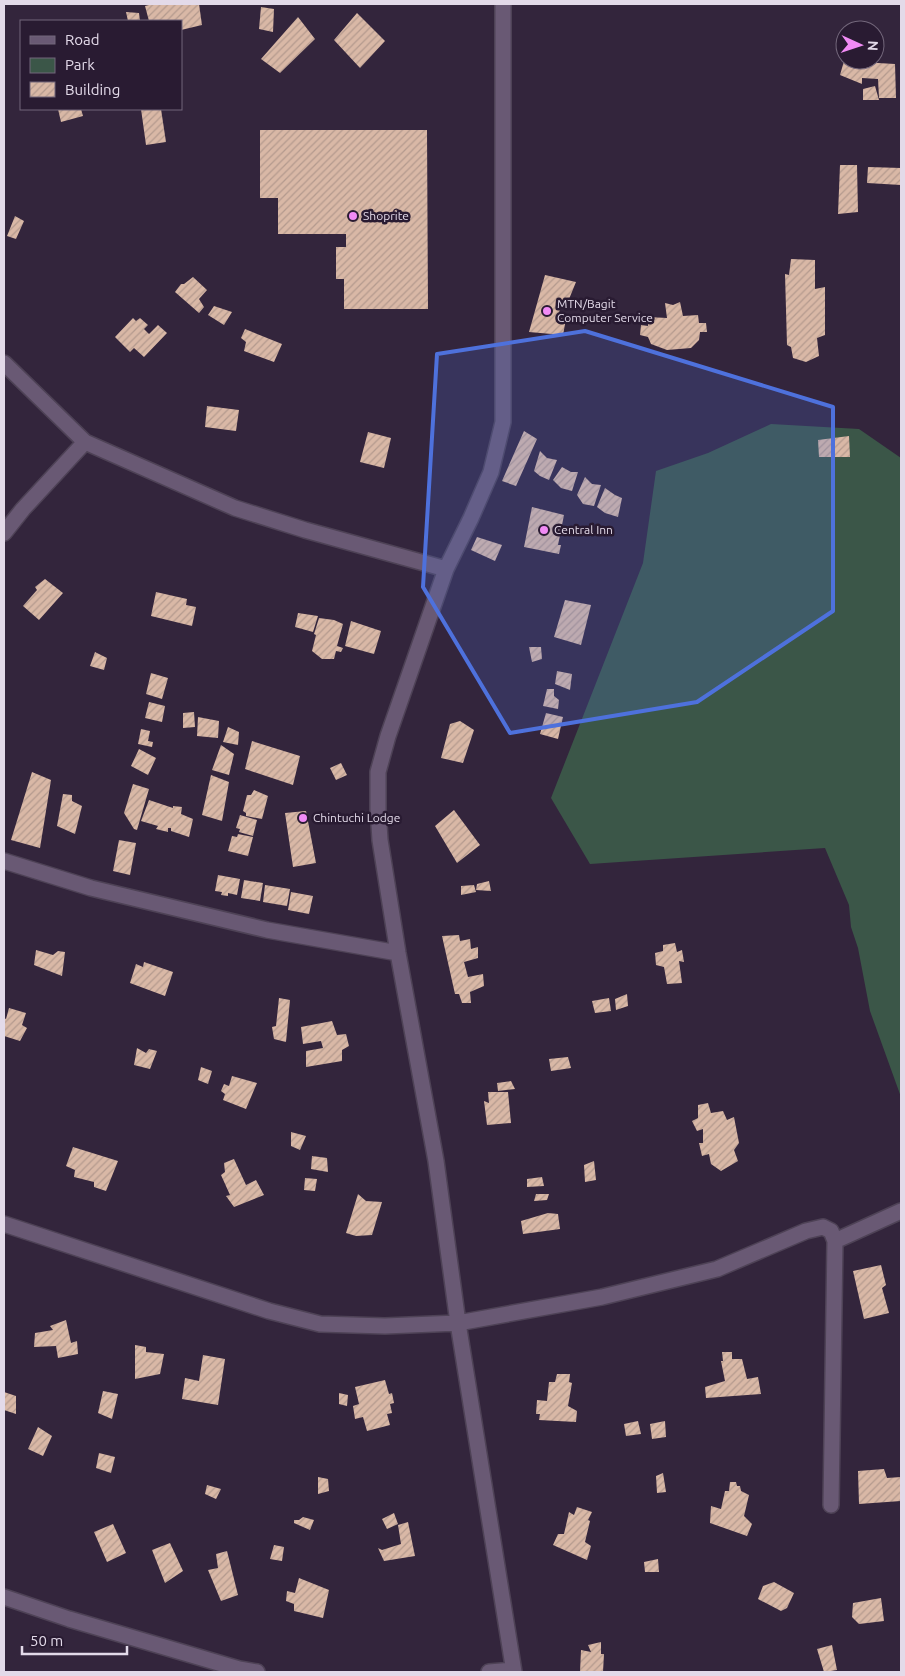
<svg xmlns="http://www.w3.org/2000/svg" width="905" height="1676" viewBox="0 0 905 1676" font-family="Ubuntu,sans-serif">
	<style>
		.green { fill: #3b5648 }
		.building { fill: url(#building-hatch) }
		.lines { fill: none; stroke-linecap: round; stroke-linejoin: round }
		.minor-casing { stroke: #4e4256; stroke-width: 18 }
		.minor { stroke: #695974; stroke-width: 15 }
		.marked { fill: #4e71dc; fill-opacity: 0.2; stroke: #4e71dc; stroke-width: 4; stroke-linejoin: round }
		.poi-dot { fill: #f18bf5; stroke: #291b32; stroke-width: 2 }
		.labels { text-anchor: middle; stroke-width: 5; stroke-linejoin: round; paint-order: stroke }
		.poi-label { font-size: 12px; fill: #e3dae9; stroke: #291b32; text-anchor: start }
	</style>
	<defs>
		<pattern id="building-hatch" width="6" height="6" patternUnits="userSpaceOnUse" patternTransform="scale(1.25)"><rect width="6" height="6" fill="#d9b8a6"/><path d="M-1 1l2-2M0 6l6-6M5 7l2-2" fill="none" stroke="#b49a8e"/></pattern>
	</defs>
	<rect width="100%" height="100%" fill="#33253c"/>
	<path class="green" d="M771,424L859,429L901,458V1097L870,1011L858,948L851,927L849,905L825,848L590,864L551,798L643,563L656,471L708,453Z"/>
	<path class="building" d="M153,4H199L202,25L181,30V21H149L145,6Z
		M261,7L274,9L273,32L259,29Z
		M126,12L139,13L140,21H128Z
		M357,13L385,41L360,68L334,40Z
		M298,17L315,39L280,73L261,59Z
		M844,61L895,64L896,98H879L878,79L862,78V84L840,75Z
		M875,86L879,100H863V89Z
		M58,109H81L83,116L61,122Z
		M141,109H161L166,142L146,145Z
		M260,130H427L428,309H344V279H336V247H346V234H278V198H260Z
		M840,165H857L858,212L838,214Z
		M868,167L901,168V185L867,183Z
		M15,216L24,221L16,239L7,236Z
		M791,259L815,260V289L825,287V335L817,338L819,356L806,362L793,358L791,347L787,345L785,274L789,275Z
		M545,275L576,282L567,304L561,303L558,318L566,319L563,335L529,332Z
		M193,277L207,290L199,299L204,307L199,313L175,292L181,284H184Z
		M680,302L683,316L698,315L699,323H706L707,332H700L699,340L691,348L667,350L651,344L648,337L640,335L641,325L648,326V317L667,318L665,303L673,305Z
		M214,306L232,312L224,325L208,315Z
		M133,318L136,321L140,318L148,325L144,329L149,334L158,325L167,333L144,357L134,348L130,352L115,337Z
		M245,329L282,344L274,362L244,351L246,342L241,338Z
		M207,406L239,410L236,431L205,427Z
		M524,431L537,439L516,486L502,481Z
		M368,432L391,438L384,468L360,462Z
		M849,436L850,457H819L818,440Z
		M540,451L547,458L557,460L549,480L540,476L534,471Z
		M562,467L571,472H578L572,491L561,488L553,480Z
		M585,477L592,484L601,485L594,506L583,504L577,495Z
		M605,488L615,495L622,498L618,517L605,513L597,507Z
		M532,507L564,515L558,545H561L559,554L524,547Z
		M477,537L502,545L495,561L471,550Z
		M45,579L63,593L39,620L23,606L37,590L35,587Z
		M156,592L187,599L186,605L196,607L192,626L151,616Z
		M565,600L591,605L581,645L554,637Z
		M298,613L318,616L313,632L295,627Z
		M319,618L334,620L343,624L337,646L343,648L341,652L336,651L334,659H322L312,651L316,635L314,634Z
		M351,621L381,631L374,654L345,646Z
		M529,647H541L542,659L532,662Z
		M95,652L107,658L104,670L90,666Z
		M557,671L572,674L570,690L555,684Z
		M151,673L168,678L162,699L146,694Z
		M547,689H554V696L559,700L558,709L543,706Z
		M149,702L165,706L162,722L145,718Z
		M194,712L195,727L183,728V713Z
		M546,713L563,717L558,739L540,734Z
		M198,717L219,721L218,738L197,736Z
		M460,721L474,730L463,763L441,758L450,724Z
		M228,727L239,732L238,745L223,742Z
		M141,729L150,731L148,741L153,742L152,747L138,744Z
		M252,741L300,756L293,785L245,769Z
		M221,745L234,754L229,775L212,770Z
		M139,749L156,758L148,775L131,766Z
		M341,763L347,775L336,780L330,768Z
		M32,772L51,780L40,848L11,840Z
		M211,775L229,782L222,821L202,815Z
		M133,784L149,789L137,830L134,829L124,813Z
		M254,790L268,796L262,819L246,816V813L243,811L247,795H251Z
		M63,794L72,795V801L82,806L75,834L57,826Z
		M149,800L173,808V806L182,807L181,814L193,819L189,837L171,831V828H168V832L156,829L158,826L141,821Z
		M454,810L480,845L457,863L435,826Z
		M306,811L316,863L293,867L285,813Z
		M240,815L257,820L253,836L239,832L240,829L236,828Z
		M238,834L253,837L248,856L228,851L232,836L237,837Z
		M119,840L136,843L130,875L113,871Z
		M218,875L240,879L237,895L228,893V896L221,895L222,892L215,891Z
		M244,880L263,883L260,901L241,898Z
		M489,881L491,891L476,890L477,884Z
		M265,885L290,889L287,906L263,902Z
		M474,885L476,892L461,895V886Z
		M291,892L313,896L309,914L288,910Z
		M459,935L460,941L470,939L471,949L478,947V958L464,962L468,977L483,974L484,986L470,992L471,1003H462L459,994H455L442,936Z
		M675,943L677,952L682,950L684,962L679,961L682,983L667,984L664,967L656,965L655,953L663,951V945Z
		M36,950L53,955L58,951L65,952L62,976L34,965Z
		M144,962L173,972L165,996L130,983L136,964L143,967Z
		M627,994L628,1006L616,1010L615,999Z
		M279,998L290,1000L286,1042L274,1039L272,1027L276,1026Z
		M609,998L611,1011L595,1013L592,1001Z
		M9,1008L26,1013L22,1025L27,1028L20,1041L4,1036V1018L6,1019Z
		M332,1021L337,1035L346,1034L349,1046L342,1050V1061L306,1067V1051L323,1048L321,1041L303,1044L301,1027Z
		M137,1048L146,1053L149,1049L157,1051L150,1069L134,1065Z
		M568,1057L571,1068L551,1071L549,1059Z
		M201,1067L212,1071L208,1084L198,1080Z
		M232,1076L257,1083L246,1109L223,1100L225,1094L221,1091L224,1084L229,1086Z
		M511,1081L515,1089L498,1091L497,1083Z
		M488,1092H508L511,1123L487,1125L484,1101L489,1103Z
		M708,1103L711,1113L723,1111L727,1120L734,1117L739,1143L734,1150L738,1161L721,1171L711,1164L709,1154L702,1156L699,1143H703V1129L697,1131L692,1121L698,1118V1105Z
		M291,1132L306,1136L300,1150L291,1146Z
		M73,1147L118,1161L106,1191L94,1187V1182L74,1177L75,1170L66,1166Z
		M312,1156L327,1158L328,1172L311,1169Z
		M234,1159L246,1185L256,1180L264,1195L234,1207L226,1196L230,1195L221,1175L225,1172L224,1163Z
		M594,1161L596,1180L585,1182L584,1165Z
		M542,1177L544,1186L527,1187V1179Z
		M305,1178L317,1179L315,1191L304,1190Z
		M358,1194L366,1201L382,1202L372,1235L356,1236L346,1233Z
		M536,1194H549L547,1200L534,1201Z
		M548,1213L558,1214L560,1229L523,1234L521,1221Z
		M881,1265L886,1285L882,1288L889,1313L864,1319L853,1271Z
		M66,1320L71,1343L77,1341L78,1354L58,1358L56,1346L34,1347L35,1333L53,1330L50,1326Z
		M135,1345L146,1347V1352L164,1354L160,1374L135,1379Z
		M722,1352H732V1359H742L747,1379L758,1377L761,1394L706,1398L705,1387L725,1381L721,1361H723Z
		M203,1355L225,1359L218,1405L182,1399L185,1378L199,1381Z
		M557,1374H570L569,1382L572,1383L568,1406L577,1411L576,1422L539,1420L540,1414H536L537,1400L547,1401L549,1382H555Z
		M385,1380L389,1394L392,1393L394,1403L390,1404L392,1413L387,1414L390,1425L367,1431L363,1417L355,1419L353,1406L359,1404L355,1387Z
		M103,1391L118,1394L112,1419L98,1413Z
		M4,1392L16,1396V1414L4,1410Z
		M339,1393L348,1395L347,1406L339,1404Z
		M638,1421L641,1434L626,1436L624,1424Z
		M665,1421L666,1437L652,1439L650,1424Z
		M38,1427L52,1436L43,1456L28,1449Z
		M99,1453L115,1457L111,1473L96,1468Z
		M884,1469L887,1478L901,1477V1501L859,1504L858,1471Z
		M663,1473L666,1492L657,1493L656,1476Z
		M318,1477L328,1479L329,1491L318,1494Z
		M730,1482H736L737,1486H740L741,1491L749,1495L744,1516L752,1524L747,1536L710,1523L711,1506L721,1509L725,1491H729Z
		M207,1485L221,1489L216,1499L205,1494Z
		M577,1507L592,1512L588,1520L590,1521L585,1542L591,1546L587,1560L553,1545L558,1534H564L569,1512L574,1515Z
		M394,1513L398,1524L387,1529L382,1519Z
		M303,1517L314,1520L310,1530L294,1523V1520H299Z
		M408,1522L415,1556L384,1561L378,1548L382,1550L401,1544L398,1525Z
		M113,1524L126,1553L107,1562L94,1532Z
		M170,1543L183,1571L165,1583L152,1550Z
		M274,1545L284,1547L282,1561L270,1559Z
		M227,1551L238,1595L221,1601L208,1570L218,1568L216,1554Z
		M658,1559L659,1572H645L644,1562Z
		M299,1578L329,1590L323,1618L294,1611V1604L286,1601L287,1591L295,1593Z
		M774,1582L794,1593L787,1608L781,1611L758,1599L763,1586Z
		M881,1598L884,1621L859,1624L852,1617L853,1603Z
		M601,1642V1654H604L603,1672H580L581,1650L591,1652L588,1645Z
		M832,1645L837,1670L824,1672L817,1649Z"/>
	<g class="lines">
		<defs>
			<path id="minor" d="M503,4V422L491,472L471,518L446,569L388,736L378,772V809L380,840L398,953L436,1161L458,1323L514,1672
				M4,363L85,442
				M4,533L23,509L85,442L235,508L305,530L446,569
				M4,861L91,888L267,930L398,953
				M4,1224L269,1311L320,1324L385,1326L458,1323L602,1297L717,1269L806,1231L823,1227L831,1231L835,1241L831,1505
				M835,1241L901,1211
				M4,1597L69,1619L239,1669L257,1672
				M489,1672L513,1670"/>
		</defs>
		<use href="#minor" class="minor-casing"/>
		<use href="#minor" class="minor"/>
	</g>
	<path class="marked" d="M585,331L833,407V611L697,702L510,733L423,587L437,354Z"/>
	<g class="poi-dot">
		<circle cx="353" cy="216" r="5"/>
		<circle cx="547" cy="311" r="5"/>
		<circle cx="544" cy="530" r="5"/>
		<circle cx="303" cy="818" r="5"/>
	</g>
	<g class="labels">
		<g class="poi-label">
			<text x="363" y="220">Shoprite</text>
			<text x="557" y="308">MTN/Bagit<tspan x="557" dy="14">Computer Service</tspan></text>
			<text x="554" y="534">Central Inn</text>
			<text x="313" y="822">Chintuchi Lodge</text>
		</g>
	</g>
	<rect width="905" height="1676" fill="none" stroke="#e3dae9" stroke-width="10"/>
	<rect x="20" y="20" width="162" height="90" fill="#291b32" stroke="#73677b"/>
	<rect x="30" y="36" width="25" height="8" fill="#695974" stroke="#73677b"/>
	<text x="65" y="45" font-size="15" fill="#e3dae9">Road</text>
	<rect x="30" y="58" width="25" height="15" fill="#3b5648" stroke="#73677b"/>
	<text x="65" y="70" font-size="15" fill="#e3dae9">Park</text>
	<rect x="30" y="82" width="25" height="15" fill="url(#building-hatch)" stroke="#73677b"/>
	<text x="65" y="95" font-size="15" fill="#e3dae9">Building</text>
	<g transform="translate(860 45) rotate(93)"><circle r="24" fill="#291b32" stroke="#73677b"/>
	<path d="M0-4L9 19L0 12L-9 19Z" fill="#f18bf5"/>
	<text y="-8" font-size="14" font-weight="bold" text-anchor="middle" fill="#e3dae9">N</text>
	</g>
	<path d="M22 1646v8h105v-8" fill="none" stroke="#e3dae9" stroke-width="2.5"/>
	<text x="30" y="1646" font-size="15" fill="#e3dae9" stroke="#291b32" stroke-width="4" paint-order="stroke">50 m</text>
</svg>
